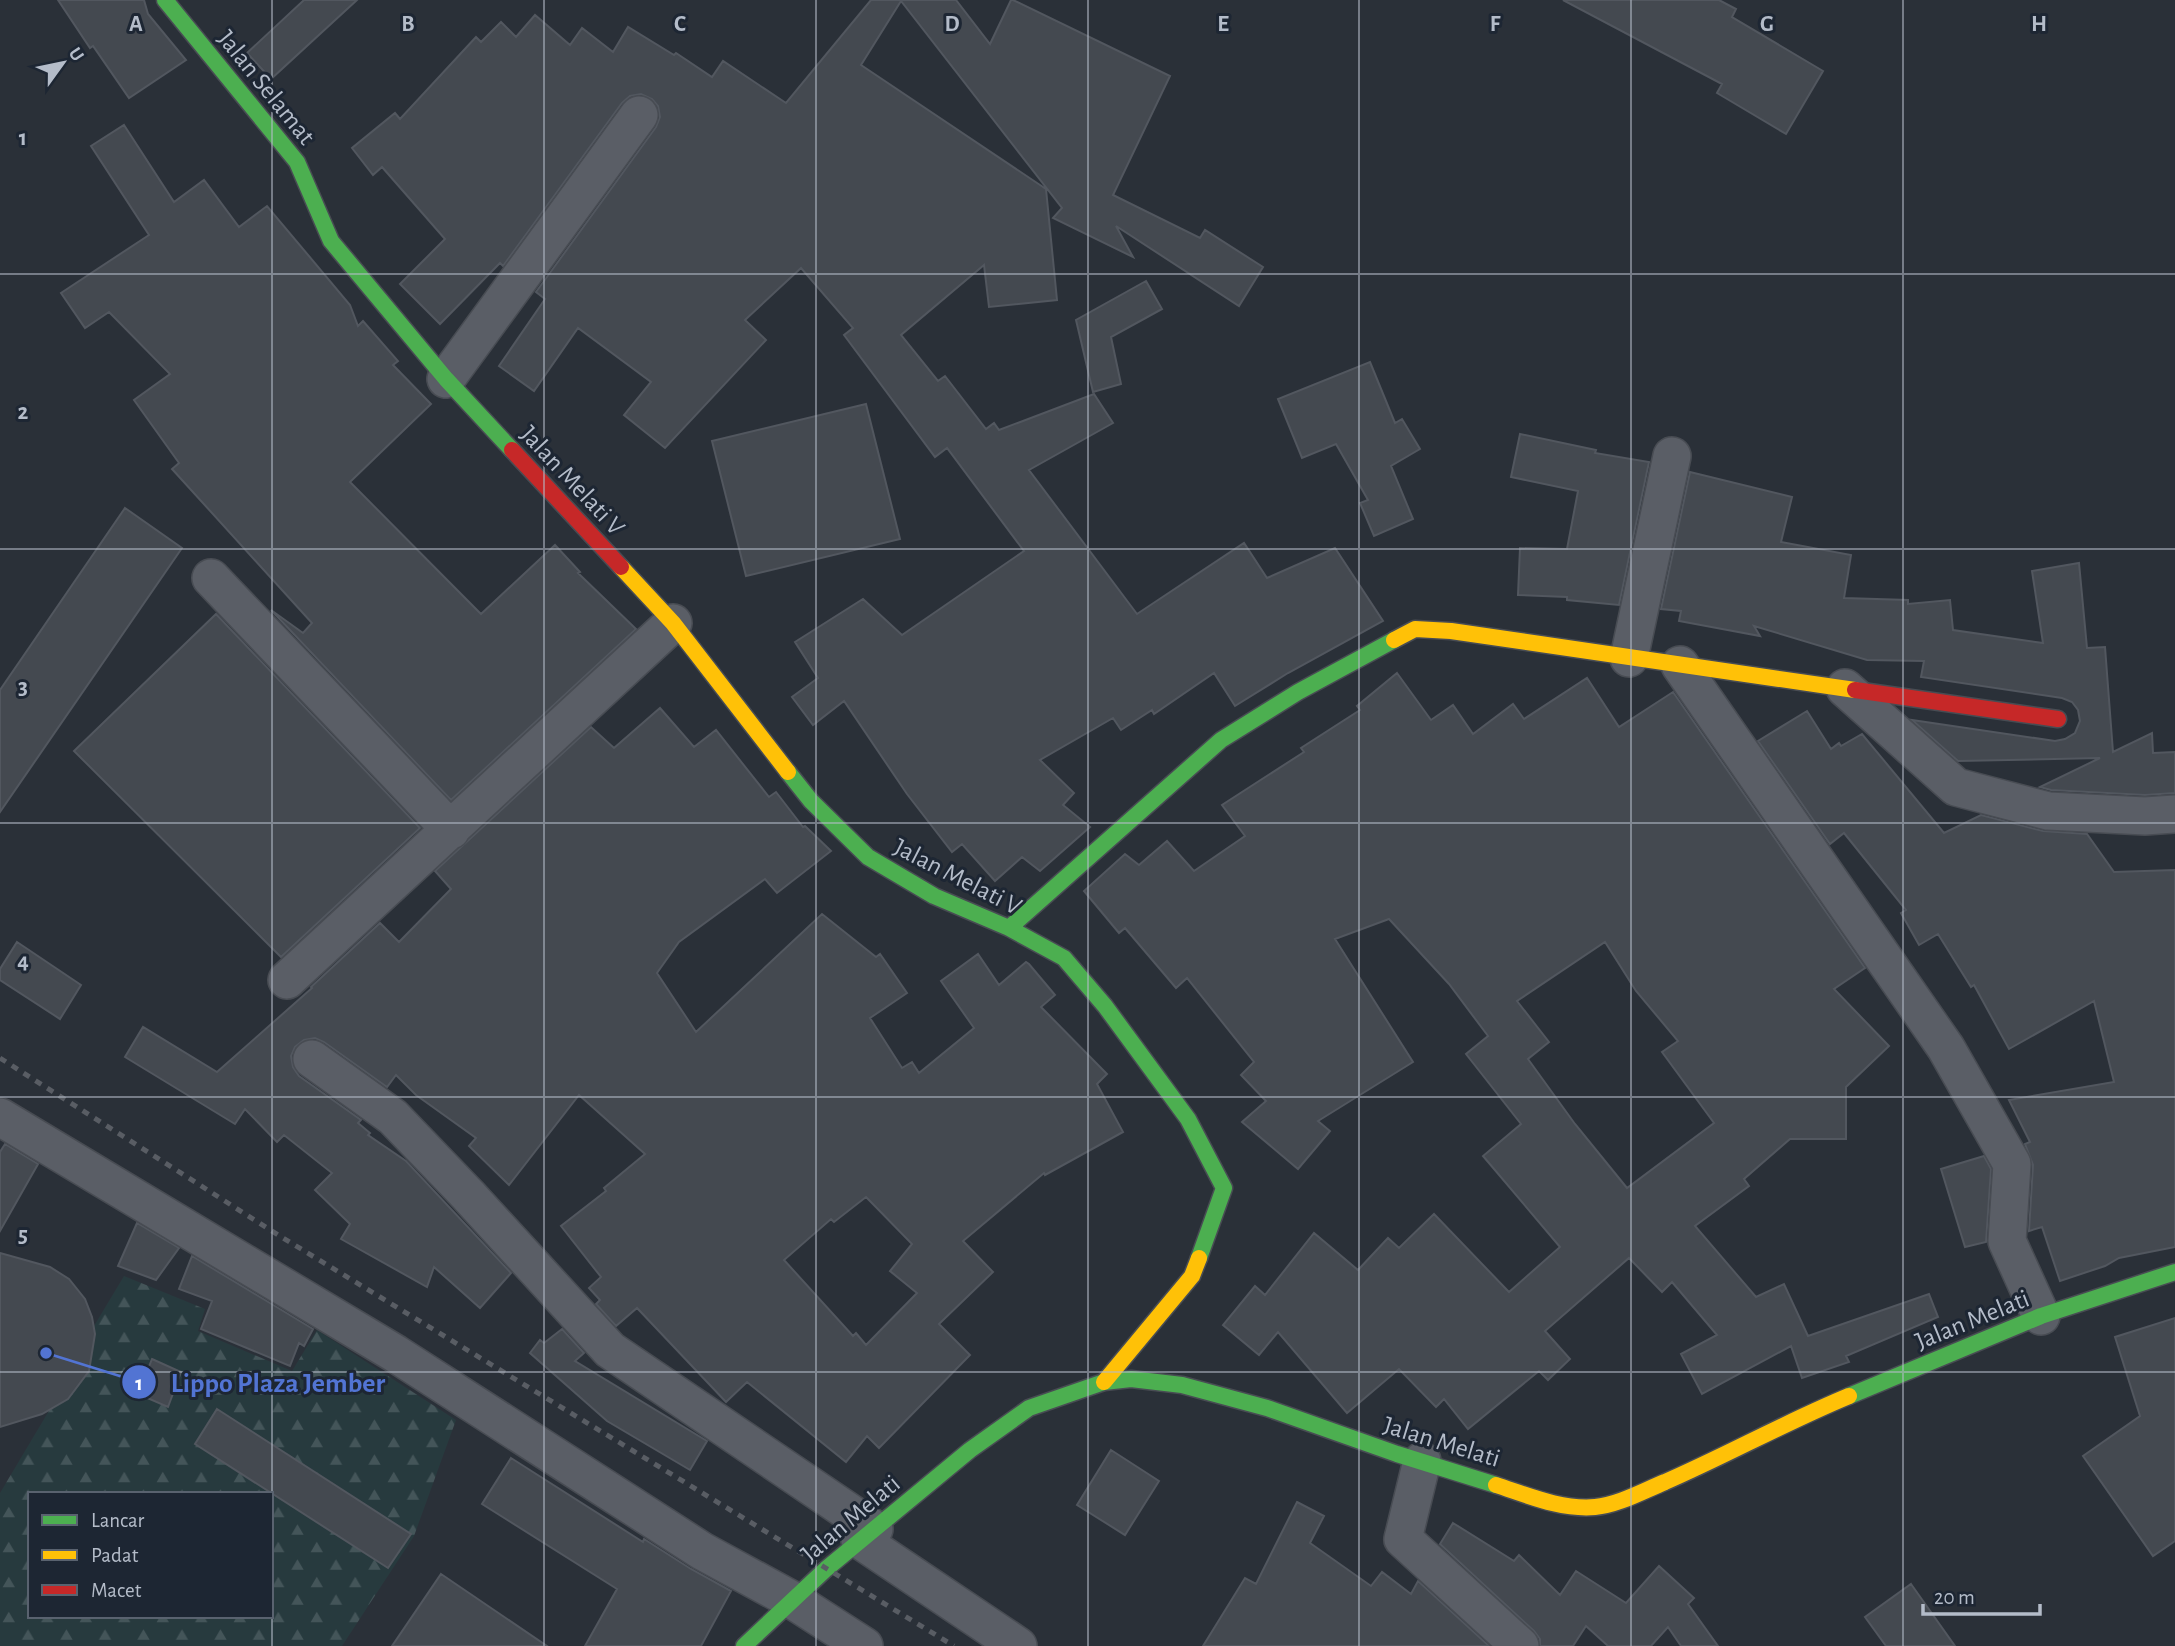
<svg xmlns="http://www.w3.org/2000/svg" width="2175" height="1646" viewBox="0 0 2175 1646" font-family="'Alegreya Sans',sans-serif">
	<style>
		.forest { fill: url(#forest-firs); fill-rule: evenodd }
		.building { fill: #444950; stroke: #52575f; stroke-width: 2; fill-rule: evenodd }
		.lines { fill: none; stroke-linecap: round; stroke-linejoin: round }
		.street-casing { stroke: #484c53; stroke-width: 40 }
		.fast-casing { stroke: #484c53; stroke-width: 19 }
		.slow-casing { stroke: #484c53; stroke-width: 19 }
		.jam-casing { stroke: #484c53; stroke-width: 19 }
		.street { stroke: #5a5e66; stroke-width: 37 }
		.fast { stroke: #4caf50; stroke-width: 16 }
		.slow { stroke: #ffc107; stroke-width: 16 }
		.jam { stroke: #c62828; stroke-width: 16 }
		.rail { stroke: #595d64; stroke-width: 5; stroke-dasharray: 7 7; stroke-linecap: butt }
		.grid { fill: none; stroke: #b4bcc9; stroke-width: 2; stroke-opacity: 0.55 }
		.labels { text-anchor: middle; stroke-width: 6; stroke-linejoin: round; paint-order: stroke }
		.street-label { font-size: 26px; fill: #b4bcc9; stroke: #1d2633 }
		.grid-label { font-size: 23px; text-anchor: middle; font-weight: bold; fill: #b4bcc9; stroke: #1d2633; stroke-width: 6; stroke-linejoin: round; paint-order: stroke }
		.leader { fill: none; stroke: #5274d3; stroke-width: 2.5 }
		.callout-dot { fill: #5274d3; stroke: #1d2633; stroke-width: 2.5 }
		.mark-label { font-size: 21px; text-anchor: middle; font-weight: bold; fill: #fff }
		.callout-label { font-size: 28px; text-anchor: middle; font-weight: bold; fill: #5274d3; stroke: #1d2633; stroke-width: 6; stroke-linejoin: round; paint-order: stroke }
	</style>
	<defs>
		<pattern id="forest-firs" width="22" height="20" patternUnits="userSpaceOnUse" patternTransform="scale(1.75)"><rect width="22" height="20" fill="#273a3e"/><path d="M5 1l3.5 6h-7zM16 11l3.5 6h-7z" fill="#445559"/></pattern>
	</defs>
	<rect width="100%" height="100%" fill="#2a3038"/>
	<path class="forest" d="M124,1276L205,1309L198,1331L292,1371L317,1330L456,1420L414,1536L342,1646H0V1493L50,1409L68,1399L89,1371L95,1334L94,1326ZM30,1494H271V1616H30Z"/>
	<path class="building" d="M58,0H144L148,14L186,60L129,98L93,46L90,48Z
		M304,0H357L271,79L247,53Z
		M871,0H956L990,44L1011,0H1013L1170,76L1113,195L1200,238L1205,230L1263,267L1239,306L1116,226L1133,257L1053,218L1062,208L901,1L861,65L1046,189L1057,300L989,307L984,265L901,335L938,381L945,376L986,429L994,423L999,430L1094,394L1113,423L1029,470L1137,614L1244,543L1267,578L1335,548L1383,621L1288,673L1235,706L1214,673L1154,714L1152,710L1121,730L1113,718L1040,760L1074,793L1063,805L1090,827L1040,871L1022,857L995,881L962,844L952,852L907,794L844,701L813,725L792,697L818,678L795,642L863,599L902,635L1024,551L947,448L935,457L844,335L853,328L801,268L745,320L766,340L665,448L624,415L651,382L578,328L534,391L499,366L545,299L536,292L656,127L660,117L658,106L652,99L641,94L630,96L622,103L503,266L500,263L440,324L400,284L445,239L382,167L373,175L352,148L395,113L400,119L476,37L481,42L501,22L516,37L535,15L570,45L582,28L613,52L628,27L674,55L676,53L712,77L723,61L786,103Z
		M1563,0H1719L1736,9L1732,17L1823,71L1786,134L1717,93L1722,84Z
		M124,125L174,202L204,180L239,227L267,206L350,305L358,326L363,321L398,361L393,365L431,404L350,482L481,614L555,545L580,572L578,573L636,629L451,800L271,610L303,633L312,623L172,469L179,463L134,400L170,374L109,312L85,328L61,293L149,235L91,146Z
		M1146,281L1162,309L1111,337L1121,384L1093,392L1076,320Z
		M1370,362L1395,423L1402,419L1420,449L1391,466L1413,519L1374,536L1360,503L1368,500L1336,444L1302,458L1278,399Z
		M866,404L900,539L746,576L712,441Z
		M1520,434L1596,450L1595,453L1649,462L1619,605L1567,600V597L1518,595L1520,548L1567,549L1578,491L1511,477Z
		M1690,472L1792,497L1781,542L1851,555L1844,598L1908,600V604L1950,600L1953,630L2043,643L2032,571L2079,563L2087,648L2105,647L2113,752L2152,733L2153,753L2175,752V793L2145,795L2051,790L2040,787L2100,758L1958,761L1912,720L2055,741L2065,739L2075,733L2080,721L2078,710L2072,702L2062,698L1921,677L1924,661L1867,660L1754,626L1760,636L1679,621L1681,611L1661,609Z
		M125,508L182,548L0,812V690Z
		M216,614L420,828L281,957L74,751Z
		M1397,673L1431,720L1453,705L1473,734L1513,704L1524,719L1587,678L1619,727L1673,692L1865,968L1834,989L1889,1046L1846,1087V1139H1790L1744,1179L1749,1186L1695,1226L1756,1297L1784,1284L1808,1336L1929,1294L1938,1317L1846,1356L1849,1362L1802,1378L1791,1346L1702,1394L1681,1354L1717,1335L1672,1282L1662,1292L1629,1258L1545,1331L1570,1359L1548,1380L1539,1371L1468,1429L1444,1399L1436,1407L1399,1369L1347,1413L1278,1332L1259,1355L1223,1325L1255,1286L1265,1295L1314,1233L1358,1270L1388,1238L1399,1248L1434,1214L1509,1292L1560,1247L1483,1156L1521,1124L1466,1054L1488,1036L1449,984L1389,919L1335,939L1413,1062L1318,1121L1330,1131L1298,1169L1242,1122L1266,1101L1241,1075L1254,1062L1187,978L1176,988L1125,928L1119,933L1084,891L1125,854L1139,865L1167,841L1194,871L1245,836L1222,805L1304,752L1301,748L1360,710L1357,706ZM1605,942L1636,991L1678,1041L1662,1052L1714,1123L1627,1188L1575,1124L1528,1059L1549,1042L1517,1001Z
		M660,708L694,747L716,730L769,797L776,792L803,827L805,826L831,851L777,893L765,879L679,942L657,973L696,1032L822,914L876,957L880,954L907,993L870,1018L902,1068L912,1062L919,1073L974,1028L941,981L978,954L999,985L1026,962L1029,964L1055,995L1041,1007L1107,1074L1097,1084L1123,1132L1045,1175L1044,1173L963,1241L993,1272L939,1324L970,1355L879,1448L867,1436L846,1462L747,1382L726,1402L637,1308L616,1326L596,1304L600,1300L589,1288L601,1277L561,1226L606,1191L604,1188L645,1154L579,1095L509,1185L469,1146L476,1138L416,1095L396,1075L387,1087L324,1042L315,1038L304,1040L295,1047L291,1056L293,1067L299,1076L361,1120L358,1123L370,1133L368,1135L406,1161L511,1273L480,1308L434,1267L427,1287L341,1239L350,1224L315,1190L332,1173L284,1135L277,1142L245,1109L235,1124L125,1057L143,1027L217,1072L312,988L311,987L380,923L399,942L451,889L435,871L591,727L614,748ZM866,1197L912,1244L890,1271L917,1293L866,1345L856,1333L853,1336L784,1260L831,1219L834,1222Z
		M1807,711L1831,749L1839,743L1841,746L1862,734L1944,833L1981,815L2043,831L2087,834L2114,872L2175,870V1247L2119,1258L2105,1266L2060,1281L2042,1227L2029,1231L2033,1165L2025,1144L2030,1142L2009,1100L2114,1082L2094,1001L2009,1049L1974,985L1971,987L1938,934L1919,945L1901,913L1906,910L1844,833L1830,844L1758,741Z
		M17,942L81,985L60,1019L0,980V969Z
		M5,1144L38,1164L0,1231V1152Z
		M1984,1156L1991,1169L1986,1242L1965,1247L1941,1169Z
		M137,1223L179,1248L156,1280L118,1266Z
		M0,1253L50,1267L69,1279L85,1299L92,1317L95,1334L89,1371L68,1399L42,1414L0,1427Z
		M192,1256L313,1329L304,1346L299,1343L290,1366L201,1329L212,1301L179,1289Z
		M2175,1318V1541L2153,1556L2083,1456L2140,1416L2115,1337Z
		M562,1329L584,1353L575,1361L707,1441L690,1470L607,1421L530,1353L540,1340L544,1343Z
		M152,1359L181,1372L168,1407L138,1394Z
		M217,1409L411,1534L388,1568L195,1444Z
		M1111,1450L1159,1481L1125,1535L1077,1505Z
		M511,1458L643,1542L644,1539L691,1569L731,1591L701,1646H585L617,1589L482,1504Z
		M1297,1502L1324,1516L1310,1543L1371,1586L1382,1572L1411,1594L1418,1581L1489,1646H1203L1245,1578L1256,1584Z
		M1453,1523L1514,1561L1519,1555L1560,1595L1576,1571L1626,1603L1659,1566L1694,1598L1688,1604L1718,1646H1681L1668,1627L1651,1646H1608L1586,1626L1573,1646H1540V1639L1534,1631L1440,1544Z
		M441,1574L547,1646H392Z
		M1911,1584L1955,1646H1886L1865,1617Z"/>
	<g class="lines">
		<defs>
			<path id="street" d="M446,379L639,115
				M211,578L451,830
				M1629,658L1672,456
				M1680,665L1946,1048L2012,1164L2007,1241L2041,1316
				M1845,688L1956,787L2048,811L2145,816L2175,814
				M287,980L673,623
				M312,1059L393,1117L468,1195L610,1350L874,1529
				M0,1117L396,1354L702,1551L794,1601L864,1646
				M1422,1461L1403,1539L1520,1646
				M860,1540L1018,1646"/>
			<path id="fast" d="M165,0L297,162L331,241L446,379L512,450
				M788,772L811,801L868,857L934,896L1009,928L1064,958L1105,1006L1188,1119L1224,1188L1199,1258
				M1009,928L1221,740L1298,692L1394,640
				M1849,1396L2041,1316L2175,1272
				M744,1646L826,1569L970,1450L1029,1408L1104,1382L1131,1379L1182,1385L1267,1408L1397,1454L1496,1485"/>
			<path id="slow" d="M621,567L673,623L788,772
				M1394,640L1415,629L1451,631L1855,690
				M1104,1382L1192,1276L1199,1258
				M1496,1485C1527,1495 1561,1510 1595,1507C1618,1505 1643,1491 1665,1482C1727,1455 1786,1422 1849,1396"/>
			<path id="jam" d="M512,450L621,567
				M1855,690L2058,719"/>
		</defs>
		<use href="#street" class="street-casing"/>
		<use href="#fast" class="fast-casing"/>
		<use href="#slow" class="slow-casing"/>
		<use href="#jam" class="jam-casing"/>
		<use href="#street" class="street"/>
		<use href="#fast" class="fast"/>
		<use href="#slow" class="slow"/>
		<use href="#jam" class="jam"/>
		<path class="rail" d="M0,1058L283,1238L954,1646"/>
	</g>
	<path class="grid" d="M272,0V1646M544,0V1646M816,0V1646M1088,0V1646M1359,0V1646M1631,0V1646M1903,0V1646M0,274H2175M0,549H2175M0,823H2175M0,1097H2175M0,1372H2175"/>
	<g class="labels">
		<g class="street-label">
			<text transform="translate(267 87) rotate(51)" y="9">Jalan Selamat</text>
			<text transform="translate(573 480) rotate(47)" y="9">Jalan Melati V</text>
			<text transform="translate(958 876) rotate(27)" y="9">Jalan Melati V</text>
			<text transform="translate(1972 1319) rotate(-22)" y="9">Jalan Melati</text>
			<text transform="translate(1442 1441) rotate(17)" y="9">Jalan Melati</text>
			<text transform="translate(850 1518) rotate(-40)" y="9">Jalan Melati</text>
		</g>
	</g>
	<g class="grid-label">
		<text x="136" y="31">A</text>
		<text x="408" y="31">B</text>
		<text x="680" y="31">C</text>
		<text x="952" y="31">D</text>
		<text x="1223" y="31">E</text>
		<text x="1495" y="31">F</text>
		<text x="1767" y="31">G</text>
		<text x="2039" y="31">H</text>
		<text x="23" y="145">1</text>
		<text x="23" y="419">2</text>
		<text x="23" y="694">3</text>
		<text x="23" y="968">4</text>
		<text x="23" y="1242">5</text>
	</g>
	<path class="leader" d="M46 1353L139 1382"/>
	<g class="callout-dot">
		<circle cx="46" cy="1353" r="7"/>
		<circle cx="139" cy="1382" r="18"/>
	</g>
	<g class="mark-label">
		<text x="139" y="1390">1</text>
	</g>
	<g class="callout-label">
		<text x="278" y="1392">Lippo Plaza Jember</text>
	</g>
	<rect x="28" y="1492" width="245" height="126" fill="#1d2633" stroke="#59626f" stroke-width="2"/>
	<rect x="42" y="1515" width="35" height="10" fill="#4caf50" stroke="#59626f" stroke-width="2"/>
	<text x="91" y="1527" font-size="21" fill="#b4bcc9">Lancar</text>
	<rect x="42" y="1550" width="35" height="10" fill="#ffc107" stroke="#59626f" stroke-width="2"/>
	<text x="91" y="1562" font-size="21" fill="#b4bcc9">Padat</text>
	<rect x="42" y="1585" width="35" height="10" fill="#c62828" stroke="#59626f" stroke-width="2"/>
	<text x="91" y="1597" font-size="21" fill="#b4bcc9">Macet</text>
	<g transform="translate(63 63) rotate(57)" stroke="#1d2633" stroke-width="5" paint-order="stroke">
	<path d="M0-5L12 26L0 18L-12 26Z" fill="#b4bcc9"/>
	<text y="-10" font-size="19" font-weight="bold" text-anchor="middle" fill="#b4bcc9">U</text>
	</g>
	<path d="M1923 1604v10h117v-10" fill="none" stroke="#b4bcc9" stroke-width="3.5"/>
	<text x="1934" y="1604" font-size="21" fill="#b4bcc9" stroke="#1d2633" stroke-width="5" paint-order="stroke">20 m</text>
</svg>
